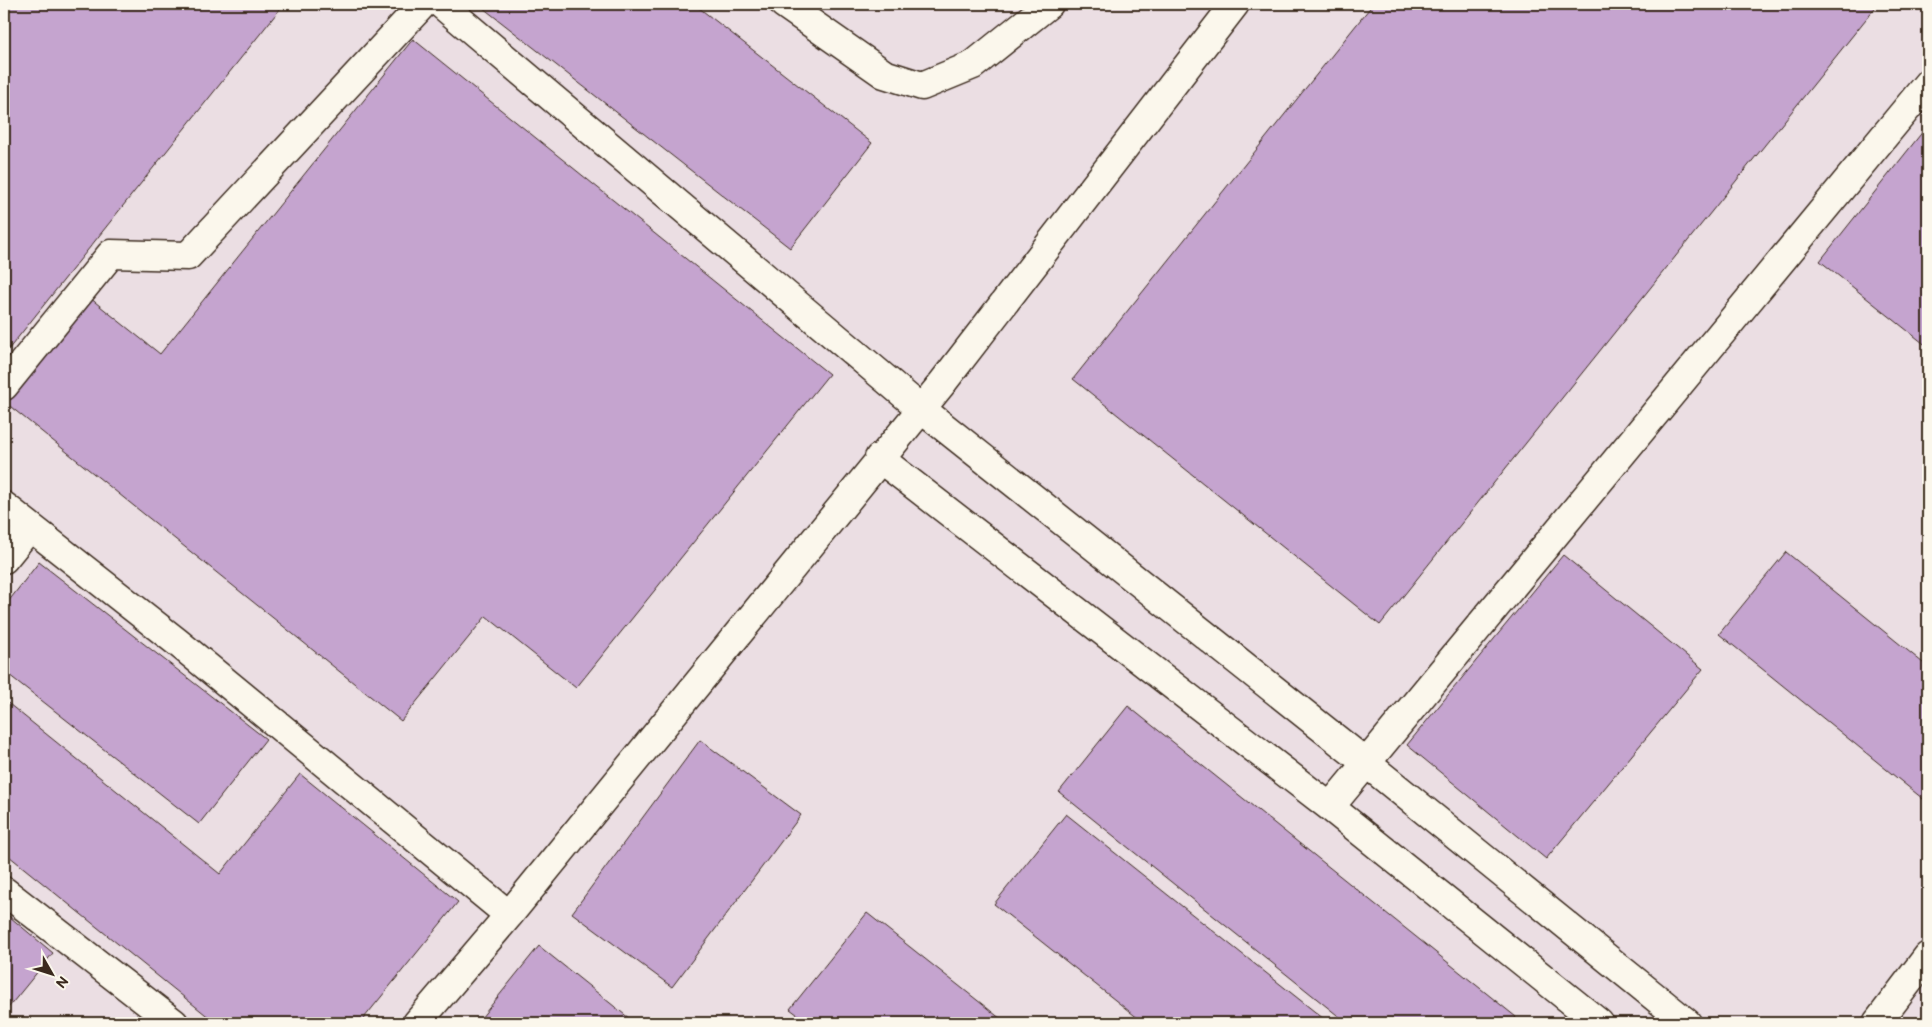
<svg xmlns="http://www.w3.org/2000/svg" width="1932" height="1027" viewBox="0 0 1932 1027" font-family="'Balsamiq Sans',sans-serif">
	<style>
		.built { fill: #ebdee3 }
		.building { fill: #c5a4cf; stroke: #3b2a1e }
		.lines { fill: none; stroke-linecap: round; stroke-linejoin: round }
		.minor-casing { stroke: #3b2a1e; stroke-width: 31 }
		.minor { stroke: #fbf7ec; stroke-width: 28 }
	</style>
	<rect width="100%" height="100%" fill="#fbf7ec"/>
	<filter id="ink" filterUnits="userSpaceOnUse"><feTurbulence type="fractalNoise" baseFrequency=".02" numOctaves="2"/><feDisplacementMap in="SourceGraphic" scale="10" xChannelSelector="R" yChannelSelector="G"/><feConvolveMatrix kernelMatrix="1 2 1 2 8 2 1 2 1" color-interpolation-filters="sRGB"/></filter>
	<g filter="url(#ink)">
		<path class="built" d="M4,4H1928V1023H4Z"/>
		<path class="building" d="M4,4H284L4,355Z
			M478,4H694L872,143L790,248Z
			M1373,4H1878L1380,625L1073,379Z
			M413,39L829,374L576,688L486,616L401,721L6,403L90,298L160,354Z
			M1928,125V347L1820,261Z
			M1786,552L1928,667V803L1719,634Z
			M1563,555L1703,669L1546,859L1407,745Z
			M39,562L266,739L199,824L4,671V607Z
			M4,700L220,874L300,774L458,902L360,1023H216L4,852Z
			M1128,706L1516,1017L1512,1023H1347L1059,792Z
			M700,740L801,815L672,987L572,913Z
			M1066,814L1329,1023H1144L994,904Z
			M4,912L53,953L4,1013Z
			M867,913L1006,1023H809L790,1009Z
			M539,946L635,1023H477Z"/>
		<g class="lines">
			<defs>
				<path id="minor" d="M441,4L920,408L1365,762L1687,1023
					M784,4L884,74L922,86L973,65L1049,4
					M4,386L111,254L188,256L423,4
					M879,458L1330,807L1599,1023
					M4,506L177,642L509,915
					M4,559L30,527
					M1330,807L1928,83
					M4,891L174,1023
					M417,1023L509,915L940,386L1235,4
					M1877,1023L1928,956"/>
			</defs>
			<use href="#minor" class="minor-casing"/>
			<use href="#minor" class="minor"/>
		</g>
	</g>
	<rect width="1932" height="1027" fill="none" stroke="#fbf7ec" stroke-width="20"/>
	<rect x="10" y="10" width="1912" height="1007" fill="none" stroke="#3b2a1e" stroke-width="2" filter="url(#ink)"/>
	<g transform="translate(52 974) rotate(129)" stroke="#fbf7ec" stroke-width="4" paint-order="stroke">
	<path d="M0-4L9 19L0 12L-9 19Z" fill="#3b2a1e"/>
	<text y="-8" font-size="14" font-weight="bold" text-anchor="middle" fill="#3b2a1e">N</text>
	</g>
</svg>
